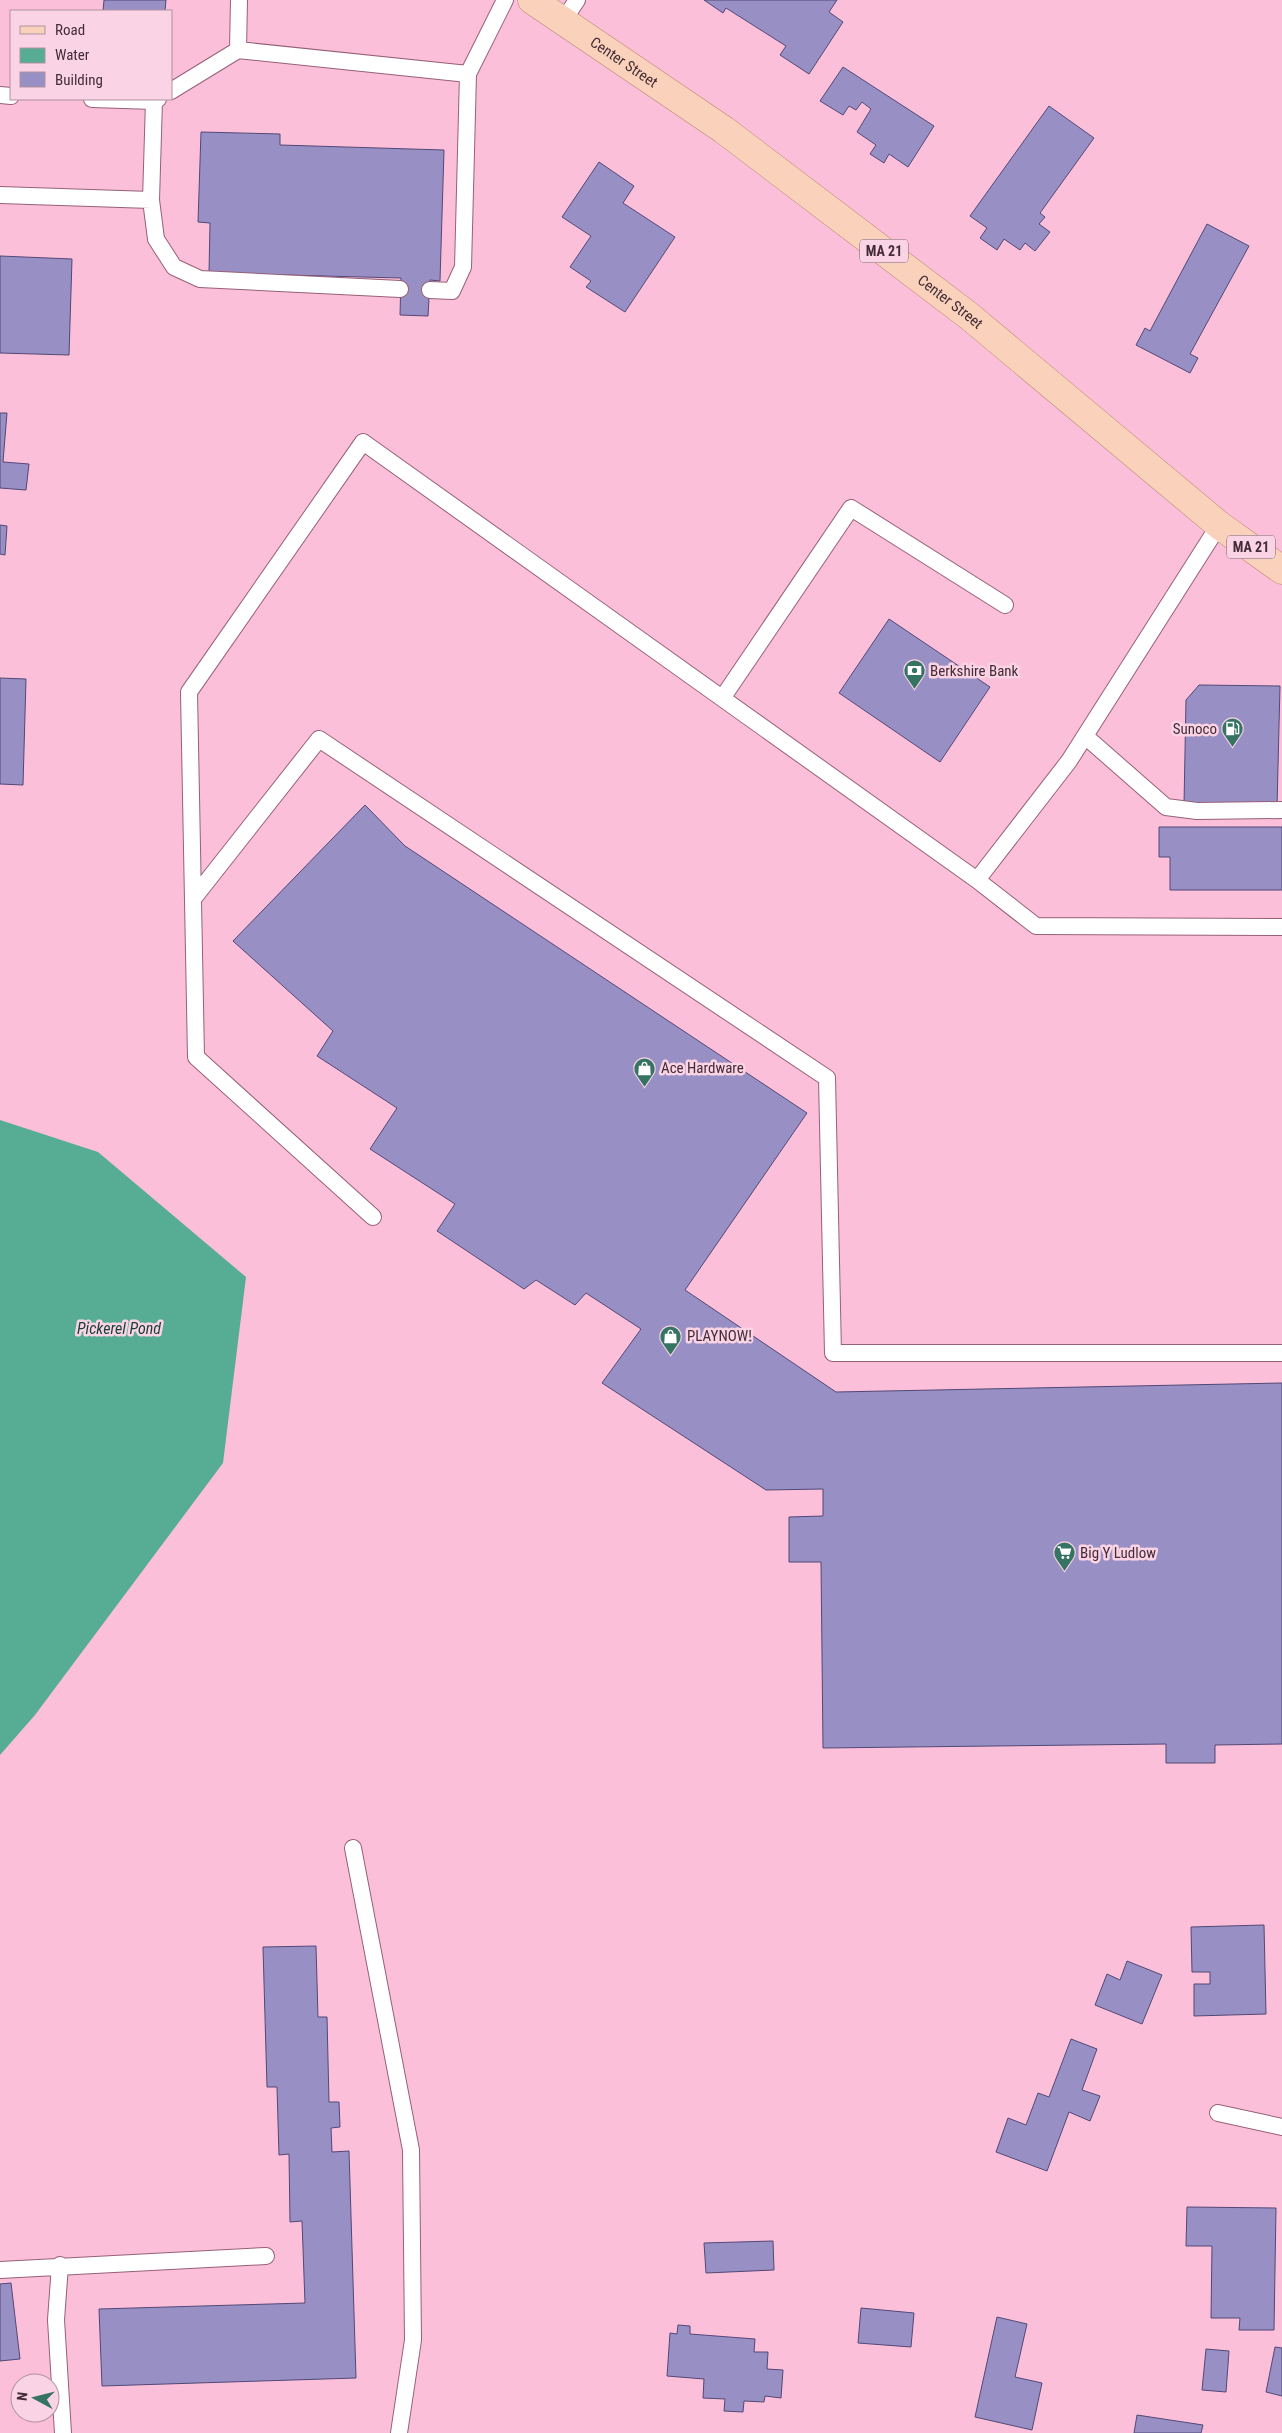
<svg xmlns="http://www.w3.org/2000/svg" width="1282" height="2433" viewBox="0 0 1282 2433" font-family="'Roboto Condensed',sans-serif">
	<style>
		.water { fill: #57ad93 }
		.building { fill: #9890c4; stroke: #514877 }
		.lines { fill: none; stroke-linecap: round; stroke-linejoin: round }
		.lane-casing { stroke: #966078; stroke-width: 18 }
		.primary-casing { stroke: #b7846f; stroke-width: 29 }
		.lane { stroke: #fff; stroke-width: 16 }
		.primary { stroke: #fad2bb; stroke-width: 28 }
		.labels { text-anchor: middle; stroke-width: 5; stroke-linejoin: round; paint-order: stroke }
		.shield { fill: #fad4e4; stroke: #7a5e6a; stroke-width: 1 }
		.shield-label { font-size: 14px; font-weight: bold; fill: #432c36 }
		.street-label { font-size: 15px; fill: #432c36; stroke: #fad4e4 }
		.poi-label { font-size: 15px; fill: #432c36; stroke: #fad4e4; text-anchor: start }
		.water-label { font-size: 16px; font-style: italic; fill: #183f34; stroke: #fad4e4 }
	</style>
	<rect width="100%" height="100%" fill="#fcbfd9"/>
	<path class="water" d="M0,1120L98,1152L246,1277L223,1463L35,1715L0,1755Z"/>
	<path class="building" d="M104,0H166L165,11H103Z
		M704,0H837L829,12L843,22L809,74L780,55L786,46L726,8L723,13Z
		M843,67L934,126L908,167L889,154L884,163L870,154L876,145L857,132L871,109L862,102L856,110L849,106L843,115L820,101Z
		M1049,106L1094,138L1040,213L1045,217L1039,224L1050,232L1035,251L1025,243L1020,250L1004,239L997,250L980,238L987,228L970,216Z
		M201,132L280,134V145L444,150L440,281L430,280L428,316L400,315L401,278L209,273L210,223L198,222Z
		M599,162L634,186L623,203L675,237L625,312L586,287L591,281L570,267L591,236L562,217Z
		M1207,224L1249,246L1190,354L1198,358L1190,373L1136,345L1145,328L1150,331Z
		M0,256L72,259L69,355L0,353Z
		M0,413H7L3,462L29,464L26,490L0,488Z
		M0,525L7,526L5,555L0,554Z
		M889,619L990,687L940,762L839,693Z
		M0,678L26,679L23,785L0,784Z
		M1199,685L1280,686L1277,808L1184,805L1186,700Z
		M365,805L405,846L807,1113L685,1290L836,1392L1282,1383V1744L1215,1745V1763H1166V1744L823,1748L821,1562H789V1517L823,1516V1489L766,1490L602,1383L641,1329L586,1293L575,1305L536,1280L524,1289L437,1231L455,1204L370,1149L397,1108L317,1056L333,1031L233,941Z
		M1159,827H1282V890H1170V857H1159Z
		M1264,1925L1266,2014L1194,2016V1984H1210V1972H1192L1191,1927Z
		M316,1946L318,2017H327L329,2102H339L340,2127L331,2128L332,2152L349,2151L356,2378L102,2386L99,2309L305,2303L302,2221L290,2222L289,2154L279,2155L277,2087H267L263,1947Z
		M1127,1961L1162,1975L1142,2024L1095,2005L1107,1974L1120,1980Z
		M1071,2039L1097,2049L1082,2090L1100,2096L1090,2121L1069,2112L1047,2171L996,2152L1008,2118L1026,2125L1038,2093L1049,2097Z
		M1187,2207L1276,2208L1274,2330H1239L1240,2318H1211L1212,2246H1186Z
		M773,2241L774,2270L706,2273L704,2243Z
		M11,2283L20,2359L0,2361V2284Z
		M861,2308L914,2313L911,2347L858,2343Z
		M997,2317L1027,2324L1015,2377L1042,2383L1032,2430L975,2417Z
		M678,2325L690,2326V2334L755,2339L754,2352H768L767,2369L783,2370L781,2398L765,2396L764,2402L744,2401L743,2412L724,2411L725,2399L703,2398L704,2379L667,2376L670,2333L677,2334Z
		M1275,2347L1282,2348V2396L1266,2392Z
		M1206,2349L1229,2351L1226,2392L1202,2390Z
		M1137,2415L1203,2425L1201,2433H1134Z"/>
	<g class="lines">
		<defs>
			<path id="lane" d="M563,21L577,0
				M238,50L239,0
				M171,91L238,50L468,74L505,0
				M0,95L11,96
				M92,99L154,101L158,99
				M0,195L151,200L154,101
				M151,200L156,239L174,267L200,279L400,289
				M430,290L452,291L463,267L468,74
				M723,697L851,508L1005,605
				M1085,736L1166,807L1197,811L1282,810
				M977,880L1069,761L1219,525
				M193,899L319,739L827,1078L833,1353H1282
				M373,1217L196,1057L189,692L363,442L977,880L1036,926L1282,927
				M353,1848L411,2150L413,2340L399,2433
				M1218,2113L1282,2127
				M60,2265L56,2320L63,2433
				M0,2270L266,2256"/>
			<g id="primary">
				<path id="s1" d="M532,0L724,130L969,316L1219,525L1282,570"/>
			</g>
		</defs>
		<use href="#lane" class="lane-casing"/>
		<use href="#primary" class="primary-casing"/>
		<use href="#lane" class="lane"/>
		<use href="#primary" class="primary"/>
	</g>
	<defs>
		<symbol id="bank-pin" viewBox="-11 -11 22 30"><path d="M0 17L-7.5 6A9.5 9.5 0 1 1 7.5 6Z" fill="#357462" stroke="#fad4e4"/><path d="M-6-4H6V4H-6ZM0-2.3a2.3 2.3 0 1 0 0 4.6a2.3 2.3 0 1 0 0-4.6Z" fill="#fff"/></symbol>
		<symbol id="fuel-pin" viewBox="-11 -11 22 30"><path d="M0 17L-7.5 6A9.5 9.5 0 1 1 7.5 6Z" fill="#357462" stroke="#fad4e4"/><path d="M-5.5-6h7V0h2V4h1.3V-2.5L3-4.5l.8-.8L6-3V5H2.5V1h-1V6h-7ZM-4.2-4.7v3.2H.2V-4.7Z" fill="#fff"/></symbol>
		<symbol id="shop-pin" viewBox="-11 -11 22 30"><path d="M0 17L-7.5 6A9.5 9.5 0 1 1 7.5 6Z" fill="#357462" stroke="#fad4e4"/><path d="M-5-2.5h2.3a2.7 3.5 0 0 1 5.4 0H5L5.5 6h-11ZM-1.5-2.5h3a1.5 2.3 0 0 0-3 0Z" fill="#fff"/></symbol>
		<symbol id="supermarket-pin" viewBox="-11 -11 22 30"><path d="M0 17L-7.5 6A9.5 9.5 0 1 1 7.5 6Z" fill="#357462" stroke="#fad4e4"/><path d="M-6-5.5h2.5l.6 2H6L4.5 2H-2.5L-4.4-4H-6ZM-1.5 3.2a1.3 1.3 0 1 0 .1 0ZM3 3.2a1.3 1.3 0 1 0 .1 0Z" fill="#fff"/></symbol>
	</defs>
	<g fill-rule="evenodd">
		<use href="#bank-pin" x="902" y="658" width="25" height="34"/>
		<use href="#fuel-pin" x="1220" y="716" width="25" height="34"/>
		<use href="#shop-pin" x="632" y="1056" width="25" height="34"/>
		<use href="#shop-pin" x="658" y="1324" width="25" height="34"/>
		<use href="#supermarket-pin" x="1052" y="1540" width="25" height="34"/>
	</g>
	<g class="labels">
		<g class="shield">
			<rect x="860" y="239.5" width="48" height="23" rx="4"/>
			<rect x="1227" y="535.5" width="48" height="23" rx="4"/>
		</g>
		<g class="shield-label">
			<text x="884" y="256">MA 21</text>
			<text x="1251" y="552">MA 21</text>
		</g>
		<g class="street-label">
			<text dy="5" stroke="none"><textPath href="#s1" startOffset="111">Center Street</textPath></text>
			<text dy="5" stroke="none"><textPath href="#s1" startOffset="516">Center Street</textPath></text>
		</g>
		<g class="poi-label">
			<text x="930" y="676">Berkshire Bank</text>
			<text x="1217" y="734" text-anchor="end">Sunoco</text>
			<text x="661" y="1073">Ace Hardware</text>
			<text x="687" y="1341">PLAYNOW!</text>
			<text x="1080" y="1558">Big Y Ludlow</text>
		</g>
		<g class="water-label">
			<text x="119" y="1334">Pickerel Pond</text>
		</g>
	</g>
	<rect x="10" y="10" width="162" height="90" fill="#fad4e4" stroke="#b1919e"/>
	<rect x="20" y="26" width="25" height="8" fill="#fad2bb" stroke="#b1919e"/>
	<text x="55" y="35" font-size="15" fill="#432c36">Road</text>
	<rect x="20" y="48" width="25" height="15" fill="#57ad93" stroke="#b1919e"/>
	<text x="55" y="60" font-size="15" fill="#432c36">Water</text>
	<rect x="20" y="72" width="25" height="15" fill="#9890c4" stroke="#b1919e"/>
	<text x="55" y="85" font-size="15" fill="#432c36">Building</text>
	<g transform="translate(35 2398) rotate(277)"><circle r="24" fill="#fad4e4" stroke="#b1919e"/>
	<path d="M0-4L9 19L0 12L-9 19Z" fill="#357462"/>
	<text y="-8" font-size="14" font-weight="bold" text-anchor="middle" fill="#432c36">N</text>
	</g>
</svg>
